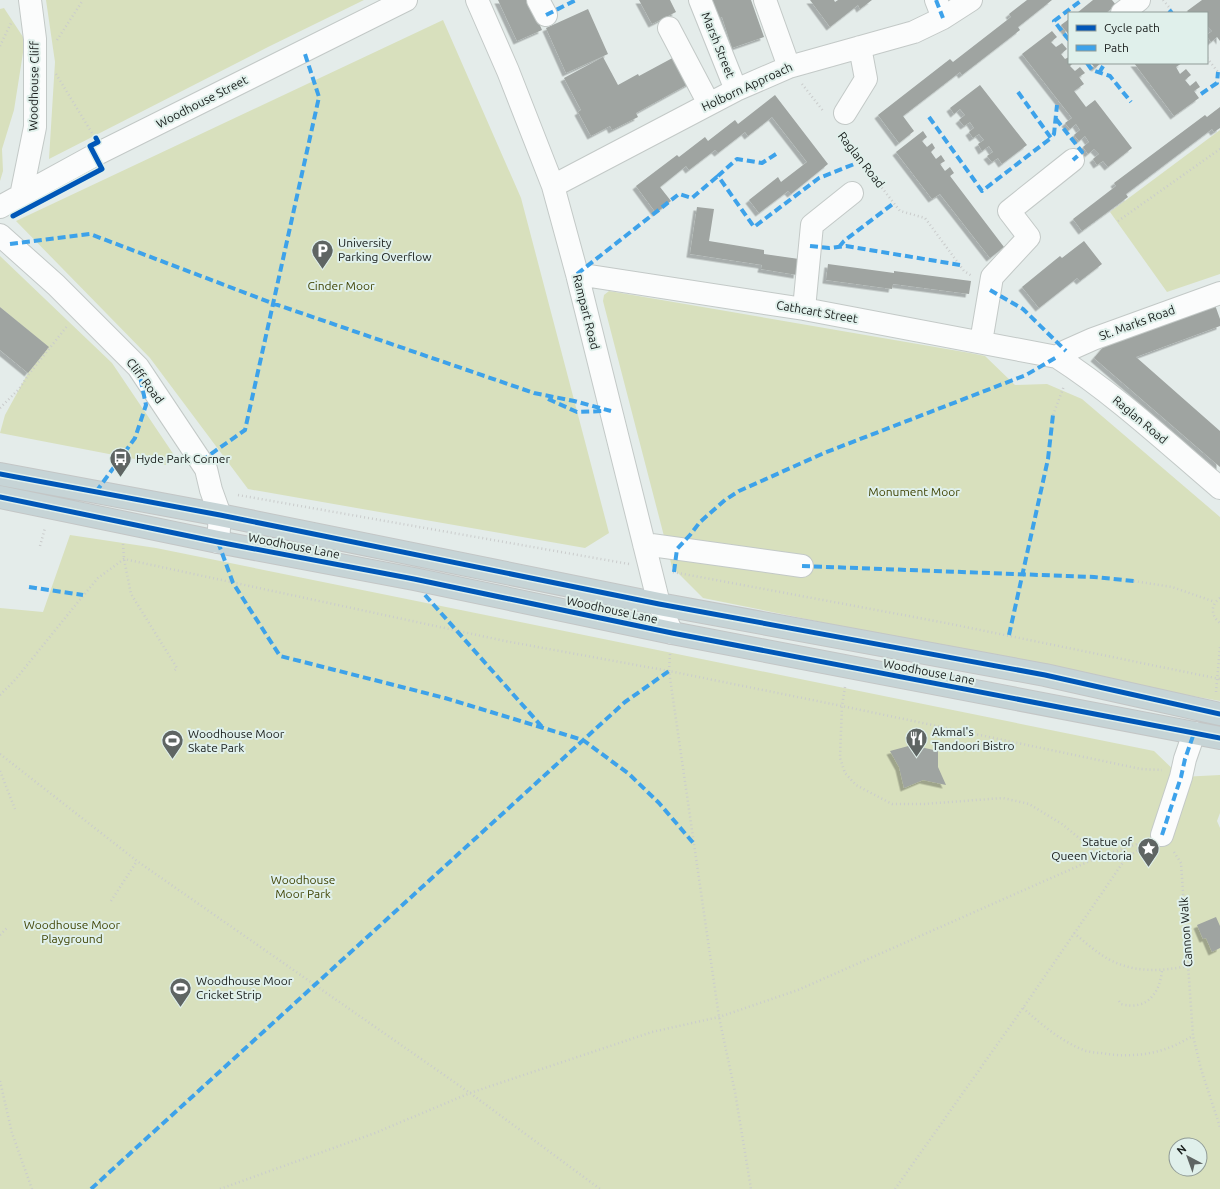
<svg xmlns="http://www.w3.org/2000/svg" width="1220" height="1189" viewBox="0 0 1220 1189" font-family="Ubuntu,sans-serif">
	<style>
		.green { fill: #d8e0bd; fill-rule: evenodd }
		.building { fill: #9fa4a1; filter: url(#shadow) }
		.lines { fill: none; stroke-linecap: round; stroke-linejoin: round }
		.minor-casing { stroke: #c3c9c7; stroke-width: 24 }
		.highway-casing { stroke: #c3c6c6; stroke-width: 24 }
		.path { stroke: #cacccc; stroke-width: 2.5; stroke-dasharray: 1 3; stroke-linecap: butt }
		.minor { stroke: #fbfcfc; stroke-width: 22 }
		.highway { stroke: #c6d4d6; stroke-width: 22 }
		.quiet { stroke: #3da2ea; stroke-width: 4; stroke-dasharray: 8 4; stroke-linecap: butt }
		.cycleway-casing { stroke: #e0f0eb; stroke-width: 8 }
		.cycleway { stroke: #0057b8; stroke-width: 5 }
		.labels { text-anchor: middle; stroke-width: 4; stroke-linejoin: round; paint-order: stroke }
		.street-label { font-size: 12px; fill: #171c1a; stroke: #e0f0eb }
		.poi-label { font-size: 12px; fill: #171c1a; stroke: #e0f0eb; text-anchor: start }
		.park-label { font-size: 12px; fill: #3f4404; stroke: #e0f0eb }
	</style>
	<defs>
		<filter id="shadow"><feDropShadow dx="-3.5" dy="3.5" stdDeviation="0" flood-color="#0004"/></filter>
	</defs>
	<rect width="100%" height="100%" fill="#e4ecea"/>
	<path class="green" d="M46,0H364L268,47L49,159L55,62Z
		M4,8L25,40L14,110L2,149L3,171L0,181V9Z
		M443,20L521,198L609,533L585,548L248,489L150,358L16,221Z
		M1220,130V274L1167,292L1110,212Z
		M0,256L112,363L174,455L166,465L0,433L5,415L28,373L48,347L0,307Z
		M609,291L970,353L985,356L1015,385L1047,384L1082,399L1220,517V701L1122,683L703,598L672,567L603,301L604,295Z
		M70,535L156,548L1154,751L1181,777L1220,775V813L1217,821L1220,828V1189H0V608L43,612ZM1176,1145H1200V1169H1176Z"/>
	<path class="building" d="M498,0H529L542,30L517,41Z
		M639,0H670L676,12L652,24Z
		M709,0H751L764,37L732,48L722,17L716,20Z
		M810,0H834L835,2L838,0H872L860,9L858,5L830,27Z
		M1027,0H1052L1018,27L1020,30L962,75L960,72L903,116L914,131L899,143L878,115L950,59L953,62L1011,17L1009,14Z
		M1093,0H1112L1116,5L1106,13H1077Z
		M1202,0H1220V41L1217,37L1211,42L1207,36V35L1212,31L1207,26V13H1189L1187,11Z
		M588,9L608,54L566,73L546,28Z
		M1069,19V35L1061,25Z
		M1052,31L1057,37L1051,42L1056,47L1062,43L1067,49L1061,54L1065,59L1069,57V63H1073L1070,66L1075,71L1080,67L1085,73L1079,77L1084,84L1074,91L1086,107L1095,100L1132,148L1108,167L1103,161L1097,165L1093,159L1099,154L1094,149L1088,154L1083,147L1089,142L1085,136L1079,141L1074,135L1080,130L1076,124L1070,129L1065,123L1072,118L1022,54Z
		M678,55L692,82L636,113L638,117L612,130L610,126L591,136L578,112L581,110L564,78L603,57L618,85L638,74L639,76Z
		M1091,63H1101L1095,68Z
		M1134,63H1182L1176,67L1180,74L1186,69L1191,75L1185,80L1190,86L1196,81L1200,87L1194,91L1199,98L1174,116Z
		M980,85L1027,145L1002,164L998,158L992,162L987,156L993,152L989,146L982,151L978,144L984,140L979,134L973,138L969,132L974,128L970,122L964,126L959,120L965,115L960,109L954,114L950,108Z
		M775,95L828,164L791,194L788,191L759,213L749,200L778,177L781,182L807,162L772,117L748,136L745,132L718,153L715,150L689,170L686,166L660,187L671,201L656,213L636,186L677,155L679,157L705,137L708,141L735,120L738,124Z
		M1220,107V128L1214,132L1212,129L1126,194L1128,197L1082,231L1073,219L1116,186L1114,183L1205,115L1207,117Z
		M923,131L927,137L922,141L927,147L932,143L935,148L931,152L936,159L941,155L945,161L940,164L945,171L950,167L954,173L950,176L1004,247L990,258L940,194L932,199L896,152Z
		M697,207L714,209L709,241L764,250V254L799,259L797,275L761,269L762,265L690,254Z
		M1084,241L1102,264L1080,281L1077,278L1039,308L1022,287L1060,256L1062,258Z
		M828,264L894,273V271L971,281L969,294L893,284L892,289L826,280Z
		M1215,305L1220,319V326L1136,357L1220,431V467L1094,358L1105,345Z
		M0,307L49,347L28,373L0,350Z
		M912,745L938,751V767L946,785L923,780L904,788L899,767L890,751Z
		M1216,917L1220,926V948L1212,952L1206,938L1203,939L1197,925Z"/>
	<g class="lines">
		<defs>
			<path id="minor" d="M477,0L508,71L553,186L577,274L659,604L672,633
				M538,0L546,15
				M700,0L736,90
				M765,0L789,67
				M936,0L943,18
				M1122,13L1139,0
				M669,28L709,104
				M845,113L866,79L860,47
				M553,186L736,90L789,67L914,32L943,18L971,0
				M21,196L35,127V39L30,0
				M0,207L95,155L406,0
				M0,235L56,285L138,367L206,469L211,490L220,515L218,542
				M577,274L804,309L1057,357C1116,395 1167,443 1220,488
				M804,309L812,225L852,193
				M981,342L992,277L1029,237L1009,211L1073,160
				M1057,357L1066,351L1093,339L1220,293
				M644,544L802,566
				M1162,835L1181,777L1185,759L1194,733"/>
			<path id="highway" d="M0,474L220,515L659,604L1045,675L1220,714
				M0,497L218,542L414,579L672,633L1220,738"/>
		</defs>
		<use href="#minor" class="minor-casing"/>
		<use href="#highway" class="highway-casing"/>
		<path class="path" d="M1163,0L1174,13
			M57,40L83,0
			M0,46L11,23
			M1207,58L1218,72H1220
			M56,74L92,133
			M802,84L824,112
			M840,134L900,211L925,218L964,271L972,276
			M1118,221L1220,149
			M0,408L19,389L29,374L68,325
			M1053,415L1064,386
			M238,495L629,564
			M123,544L124,559L131,594L177,668L173,672
			M40,546L45,528
			M673,572L946,623L1220,679
			M1134,581L1172,587L1215,602
			M1220,598C1210,605 1211,616 1220,623
			M670,654L669,671L719,1017L735,1092L751,1189
			M845,687L842,706L840,758L845,773L856,785L892,804H924L1003,798L1029,804L1062,824L1101,856
			M1216,692L1220,647
			M0,695L15,680L78,602L98,578L124,559L505,641L669,671L842,706L1141,769L1162,770
			M0,754L137,861L470,1093L600,1189
			M0,771L15,809
			M1174,852L1181,863L1193,1036L1201,1069L1220,1127
			M111,901L137,861
			M1074,933C1086,943 1098,954 1112,961C1137,973 1162,971 1188,966
			M0,935L8,927
			M1119,1001L1121,1004C1146,1011 1160,994 1162,970
			M1023,1008C1042,1025 1062,1042 1086,1051C1091,1052 1096,1053 1101,1053C1123,1057 1147,1056 1168,1048C1177,1045 1185,1040 1193,1036
			M0,1081L12,1133L32,1189
			M220,1189L375,1133L470,1093L652,1032L719,1017L798,990L1101,856L1143,842
			M895,1189L1023,1008L1126,858L1145,846"/>
		<use href="#minor" class="minor"/>
		<use href="#highway" class="highway"/>
		<path class="quiet" d="M936,0L943,18
			M1169,13L1172,10
			M546,15L576,0
			M1069,40L1054,21L1082,0
			M1087,63L1092,70L1110,76L1131,102
			M1099,73L1105,63
			M1018,92L1051,138L1054,134L1057,105
			M1201,94L1217,83L1218,72
			M929,117L982,191L1051,138
			M1056,119L1082,152L1073,160
			M776,154L762,163L737,159L718,176L754,227L819,178L862,161
			M10,244L90,234L272,303L534,393L574,401L611,411
			M810,246L829,248L846,246L960,265
			M839,247L844,241L894,203
			M577,274L679,194L692,198L718,176
			M990,290L1023,309L1066,351
			M548,399L577,412L603,411
			M201,461L245,430L319,97L304,51
			M96,492L135,438L146,405L138,367
			M218,542L233,583L280,656L445,698L583,740L629,774L659,803L695,845
			M802,566L1094,577L1134,581
			M674,572L677,549L690,535L700,522L725,500L739,491L824,453L1026,375L1057,357
			M29,587L83,595
			M425,595L543,728
			M1009,635L1048,459L1053,415
			M1162,835L1181,777L1185,759L1194,733
			M91,1189L625,702L669,671"/>
		<defs>
			<path id="cycleway" d="M13,216L102,169L90,146L98,142L96,138
				M0,474L220,515L659,604L1045,675L1220,714
				M0,497L218,542L414,579L672,633L1220,738"/>
		</defs>
		<use href="#cycleway" class="cycleway-casing"/>
		<use href="#cycleway" class="cycleway"/>
	</g>
	<defs>
		<symbol id="parking-pin" viewBox="-11 -11 22 30"><path d="M0 17L-7.5 6A9.5 9.5 0 1 1 7.5 6Z" fill="#5f6563" stroke="#e0f0eb"/><path d="M-3.5-5.5H1a3.5 3.5 0 0 1 0 7H-1V5.5H-3.5ZM-1-3.4V-.6H.8a1.4 1.4 0 0 0 0-2.8Z" fill="#fff"/></symbol>
		<symbol id="bus-pin" viewBox="-11 -11 22 30"><path d="M0 17L-7.5 6A9.5 9.5 0 1 1 7.5 6Z" fill="#5f6563" stroke="#e0f0eb"/><path d="M-5-6H5V4H4V6H2V4H-2V6H-4V4H-5ZM-3.5-4V0h7V-4ZM-3.5 1.2v1.5H-2V1.2ZM2 1.2v1.5H3.5V1.2Z" fill="#fff"/></symbol>
		<symbol id="restaurant-pin" viewBox="-11 -11 22 30"><path d="M0 17L-7.5 6A9.5 9.5 0 1 1 7.5 6Z" fill="#5f6563" stroke="#e0f0eb"/><path d="M-5-6h1v4h1v-4h1v4h1v-4h1v5L-1.5 .5V6h-2V.5L-5-1ZM5-6V6H3V1.5H1.5Q1.5-4 5-6Z" fill="#fff"/></symbol>
		<symbol id="stadium-pin" viewBox="-11 -11 22 30"><path d="M0 17L-7.5 6A9.5 9.5 0 1 1 7.5 6Z" fill="#5f6563" stroke="#e0f0eb"/><path d="M0-5a6.5 5 0 1 0 0 10a6.5 5 0 1 0 0-10ZM-3.5-1.8h7v3.6h-7Z" fill="#fff"/></symbol>
		<symbol id="sight-pin" viewBox="-11 -11 22 30"><path d="M0 17L-7.5 6A9.5 9.5 0 1 1 7.5 6Z" fill="#5f6563" stroke="#e0f0eb"/><path d="M0-6L1.8-2.2L6-1.7L2.9 1.2L3.7 5.4L0 3.3L-3.7 5.4L-2.9 1.2L-6-1.7L-1.8-2.2Z" fill="#fff"/></symbol>
	</defs>
	<g fill-rule="evenodd">
		<use href="#parking-pin" x="310" y="238" width="25" height="34"/>
		<use href="#bus-pin" x="108" y="446" width="25" height="34"/>
		<use href="#restaurant-pin" x="904" y="726" width="25" height="34"/>
		<use href="#stadium-pin" x="160" y="728" width="25" height="34"/>
		<use href="#sight-pin" x="1136" y="836" width="25" height="34"/>
		<use href="#stadium-pin" x="168" y="976" width="25" height="34"/>
	</g>
	<g class="labels">
		<g class="street-label">
			<text transform="translate(718 45) rotate(68)" y="4">Marsh Street</text>
			<text transform="translate(34 86) rotate(-89)" y="4">Woodhouse Cliff</text>
			<text transform="translate(747 87) rotate(-25)" y="4">Holborn Approach</text>
			<text transform="translate(202 102) rotate(-27)" y="4">Woodhouse Street</text>
			<text transform="translate(861 160) rotate(52)" y="4">Raglan Road</text>
			<text transform="translate(586 312) rotate(76)" y="4">Rampart Road</text>
			<text transform="translate(817 312) rotate(10)" y="4">Cathcart Street</text>
			<text transform="translate(1137 323) rotate(-20)" y="4">St. Marks Road</text>
			<text transform="translate(145 381) rotate(53)" y="4">Cliff Road</text>
			<text transform="translate(1140 420) rotate(40)" y="4">Raglan Road</text>
			<text transform="translate(294 546) rotate(11)" y="4">Woodhouse Lane</text>
			<text transform="translate(612 610) rotate(12)" y="4">Woodhouse Lane</text>
			<text transform="translate(929 672) rotate(11)" y="4">Woodhouse Lane</text>
			<text transform="translate(1186 932) rotate(-94)" y="4">Cannon Walk</text>
		</g>
		<g class="poi-label">
			<text x="338" y="247">University<tspan x="338" dy="14">Parking Overflow</tspan></text>
			<text x="136" y="463">Hyde Park Corner</text>
			<text x="932" y="736">Akmal's<tspan x="932" dy="14">Tandoori Bistro</tspan></text>
			<text x="188" y="738">Woodhouse Moor<tspan x="188" dy="14">Skate Park</tspan></text>
			<text x="1132" y="846" text-anchor="end">Statue of<tspan x="1132" dy="14">Queen Victoria</tspan></text>
			<text x="196" y="985">Woodhouse Moor<tspan x="196" dy="14">Cricket Strip</tspan></text>
		</g>
		<g class="park-label">
			<text x="341" y="290">Cinder Moor</text>
			<text x="914" y="496">Monument Moor</text>
			<text x="303" y="884">Woodhouse<tspan x="303" dy="14">Moor Park</tspan></text>
			<text x="72" y="929">Woodhouse Moor<tspan x="72" dy="14">Playground</tspan></text>
		</g>
	</g>
	<rect x="1068" y="12" width="140" height="52" fill="#e0f0eb" stroke="#909b97"/>
	<rect x="1076" y="25" width="20" height="6" fill="#0057b8" stroke="#909b97"/>
	<text x="1104" y="32" font-size="12" fill="#171c1a">Cycle path</text>
	<rect x="1076" y="45" width="20" height="6" fill="#3da2ea" stroke="#909b97"/>
	<text x="1104" y="52" font-size="12" fill="#171c1a">Path</text>
	<g transform="translate(1188 1157) rotate(319)"><circle r="19" fill="#e0f0eb" stroke="#909b97"/>
	<path d="M0-3L7 15L0 10L-7 15Z" fill="#5f6563"/>
	<text y="-6" font-size="11" font-weight="bold" text-anchor="middle" fill="#171c1a">N</text>
	</g>
</svg>
